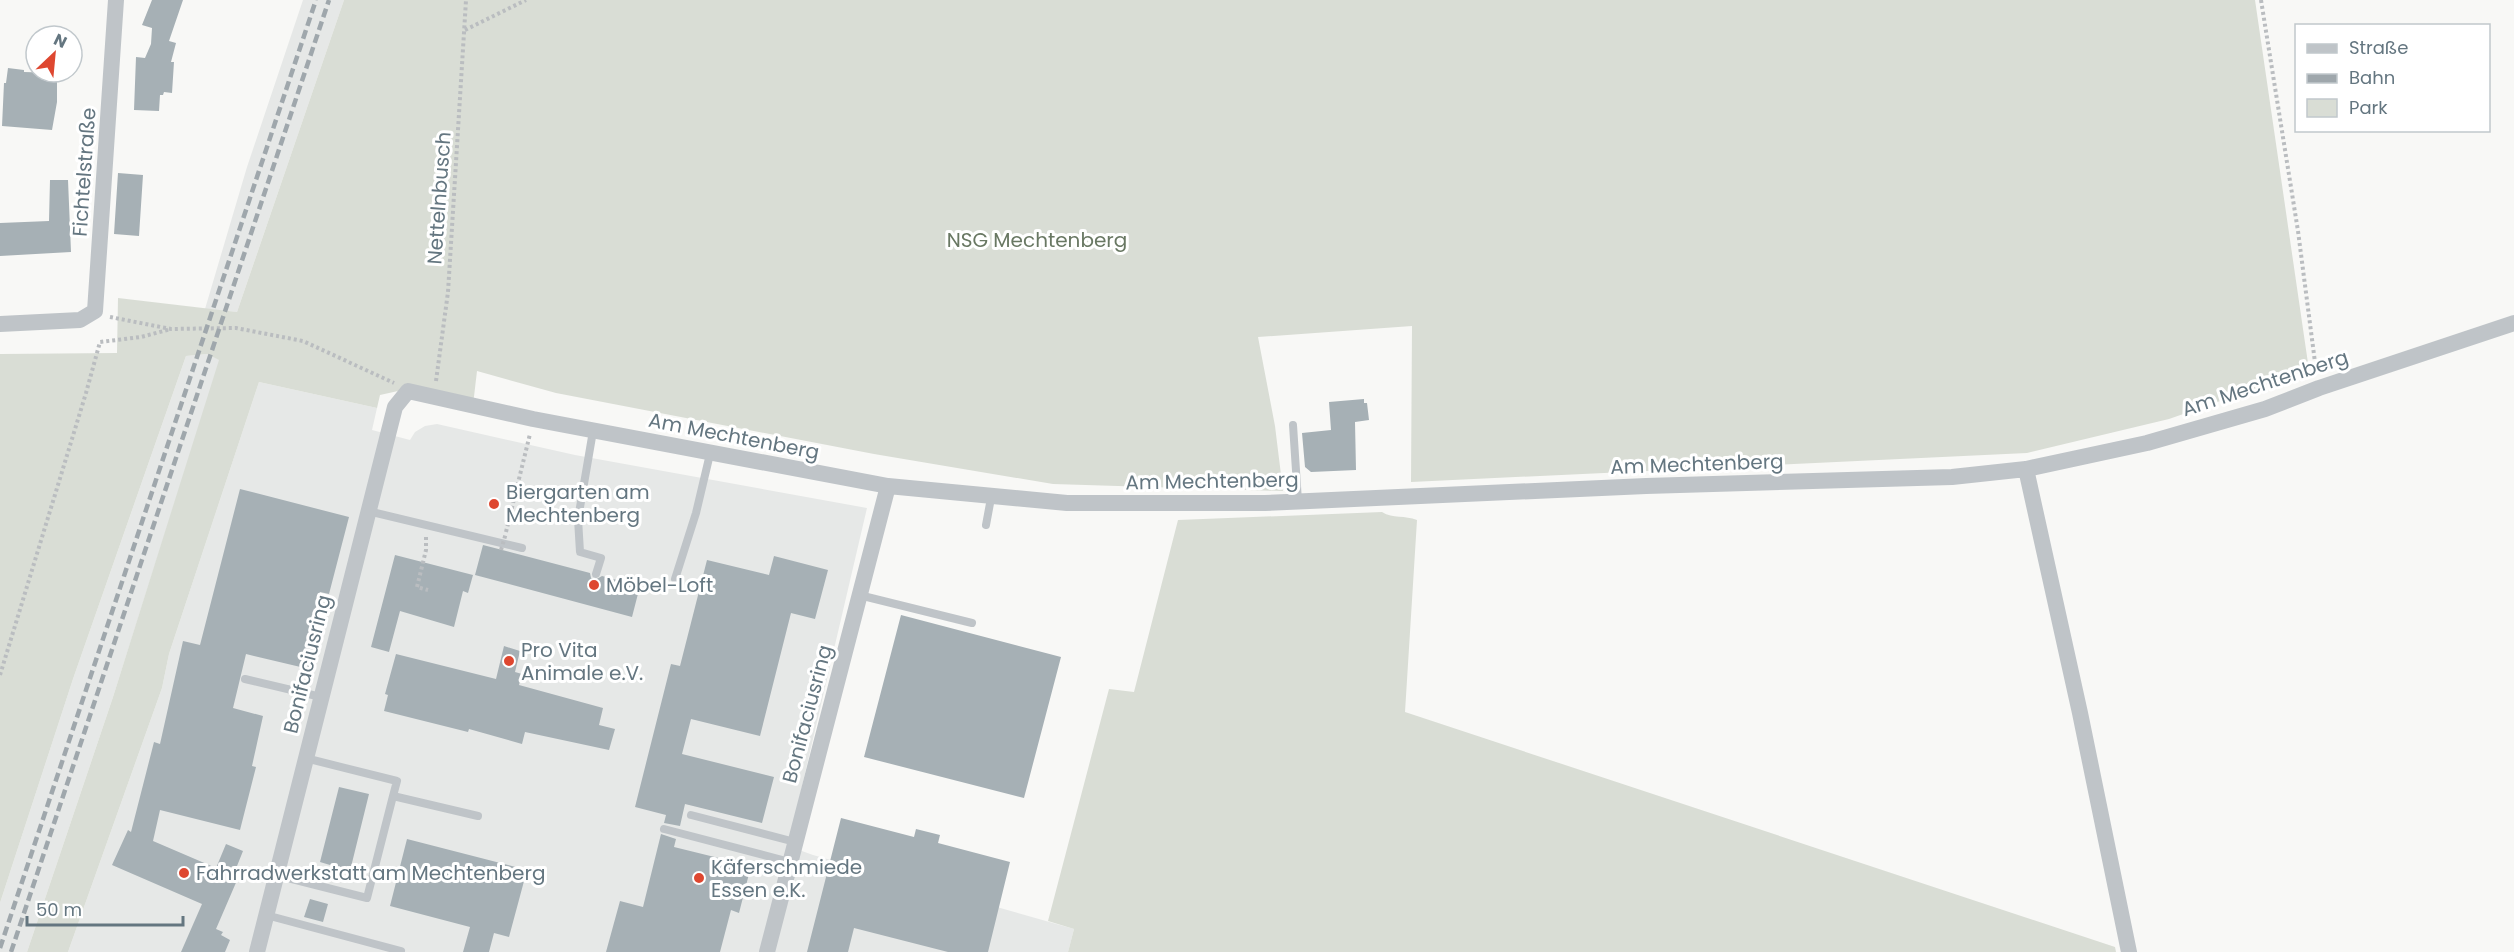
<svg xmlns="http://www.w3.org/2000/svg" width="2514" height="952" viewBox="0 0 2514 952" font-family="Poppins,sans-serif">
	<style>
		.built { fill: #e6e8e7 }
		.green { fill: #d9ddd5 }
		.building { fill: #a6b0b5 }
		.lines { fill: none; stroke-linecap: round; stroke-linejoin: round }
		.path { stroke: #babdc0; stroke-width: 4; stroke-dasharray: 3 3; stroke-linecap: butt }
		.lane { stroke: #bfc4c8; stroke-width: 8 }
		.street { stroke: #bfc4c8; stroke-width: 16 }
		.rail { stroke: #9fa7ac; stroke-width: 4.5; stroke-dasharray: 9 4.5; stroke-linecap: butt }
		.path-bridge { stroke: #babdc0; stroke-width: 4; stroke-dasharray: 3 3; stroke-linecap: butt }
		.poi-dot { fill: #de4730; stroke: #fff; stroke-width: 2 }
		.labels { text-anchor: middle; stroke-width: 6; stroke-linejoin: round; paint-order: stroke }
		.street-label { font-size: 20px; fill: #647680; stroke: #fff }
		.park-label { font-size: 20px; fill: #697863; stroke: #fff }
		.poi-label { font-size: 20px; fill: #647680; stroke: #fff; text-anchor: start }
	</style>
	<rect width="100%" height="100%" fill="#f8f8f6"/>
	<path class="built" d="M303,0H344L237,312L205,309L247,167Z
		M207,354L220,360L113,697L27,952H0V903L73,679L186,356Z
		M259,382L377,408L372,430L410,440L415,432L425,426L437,424L575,455L867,508L788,846L813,855L1074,929L1068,952H68L162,688L169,654Z"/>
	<path class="green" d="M344,0H2255L2309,370L2169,419L2027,453L1411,482L1412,326L1258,337L1275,426L1283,491L1053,484L874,454L556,393L477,371L473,405L407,389L380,395L377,408L259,382L169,654L162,688L68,952H27L113,697L219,360L207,354L186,356L73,679L0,903V354L117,353L118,298L237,312Z
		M1382,512C1393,519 1405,515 1417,520L1405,712L2115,947L2116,952H1068L1074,929L1048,921L1109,689L1134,692L1178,520Z"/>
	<path class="building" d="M152,0H183L169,41L176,43L171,62H174L172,93L164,92L163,95H160L159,111L134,110L136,57L145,58L151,44L152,28L142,25Z
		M8,68L24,70V72L57,73V102L52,130L2,126L4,83H6Z
		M118,173L143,175L139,236L114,234Z
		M50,180H68L71,252L0,256V223L49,221Z
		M1364,399V403H1367L1369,420L1355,422L1356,470L1311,472L1305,467L1302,433L1331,430L1329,402Z
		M240,489L349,517L329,594L320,592L306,647L314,649L309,669L246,654L233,708L263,716L252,766L256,767L240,830L160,810L153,841L216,868L226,844L243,851L233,876L238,878L216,929L223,932L221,935L230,940L225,952H181L202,904L112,865L128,830L131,832L154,742L160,744L183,641L200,645Z
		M483,545L590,573L591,578L595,580L602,576L640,586L632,617L475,575Z
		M395,555L473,575L468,593L463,591L454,627L400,611L389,652L371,647Z
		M774,556L828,570L815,619L791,613L760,736L691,719L682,754L774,777L762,823L685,804L680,826L664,823L666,815L635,807L671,664L680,666L707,560L769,575Z
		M901,615L1061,657L1024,798L864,757Z
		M504,646L520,651L515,672L522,674L519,685L603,708L599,725L615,729L609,750L525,732L522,744L469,729L468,732L384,711L388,695L385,694L396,654L496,679Z
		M339,787L369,794L350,871L320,862Z
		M841,818L914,837L916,829L940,835L938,843L1010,862L988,952H948L854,928L848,952H807Z
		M661,834L676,839L674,847L751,866L739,913L731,910L720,952H606L620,901L643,907Z
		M407,839L527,870L509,937L494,933L489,952H463L470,927L390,906Z
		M310,899L328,904L323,922L304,917Z"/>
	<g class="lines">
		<path class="path" d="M2261,0L2298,231L2316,370
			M465,30L526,0
			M110,317L171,329L236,328L303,341L394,383
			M436,381L448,292L466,0
			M506,532L530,434
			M426,537V550L417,587L428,590
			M0,675L86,393L100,342L141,337L171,329"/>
		<path class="lane" d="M1293,425L1298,501
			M593,431L578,519L580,552L601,558L596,574
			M368,511L522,548
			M986,525L991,498
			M675,579L696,513L710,454
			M859,595L972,623
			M245,679L321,697
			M393,796L478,816
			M691,815L795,842
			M664,829L790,862
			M276,875L367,898L393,796L397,781L305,758
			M266,915L401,951"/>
		<path class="street" d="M0,324L80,320L95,311L116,0
			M2026,469L2080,713L2129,952
			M257,952L395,407L408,391L533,419L888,486L1067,503H1265L1646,486L1952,477L2026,469L2147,443L2265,409L2319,388L2514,323
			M767,952L888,486"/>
		<path class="rail" d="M0,948L316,0
			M11,952L329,0"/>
		<path class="path-bridge" d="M501,550L506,533"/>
	</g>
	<g class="poi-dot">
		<circle cx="494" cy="504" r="6"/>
		<circle cx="594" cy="585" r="6"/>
		<circle cx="509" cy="661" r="6"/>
		<circle cx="184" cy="873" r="6"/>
		<circle cx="699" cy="878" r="6"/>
	</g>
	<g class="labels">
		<g class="street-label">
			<text transform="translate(84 172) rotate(-86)" y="7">Fichtelstraße</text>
			<text transform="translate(439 198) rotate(-86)" y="7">Nettelnbusch</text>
			<text transform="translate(2265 383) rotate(-18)" y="7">Am Mechtenberg</text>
			<text transform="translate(734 436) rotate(11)" y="7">Am Mechtenberg</text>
			<text transform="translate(1697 464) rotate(-2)" y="7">Am Mechtenberg</text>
			<text transform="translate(1212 481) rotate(-1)" y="7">Am Mechtenberg</text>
			<text transform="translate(307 664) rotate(-76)" y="7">Bonifaciusring</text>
			<text transform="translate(807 714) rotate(-75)" y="7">Bonifaciusring</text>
		</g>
		<g class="park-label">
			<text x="1037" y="247">NSG Mechtenberg</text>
		</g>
		<g class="poi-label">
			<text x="506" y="499">Biergarten am<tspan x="506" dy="23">Mechtenberg</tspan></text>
			<text x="606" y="592">Möbel-Loft</text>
			<text x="521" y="657">Pro Vita<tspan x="521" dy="23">Animale e.V.</tspan></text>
			<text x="711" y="874">Käferschmiede<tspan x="711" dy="23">Essen e.K.</tspan></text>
			<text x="196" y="880">Fahrradwerkstatt am Mechtenberg</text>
		</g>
	</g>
	<rect x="2295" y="24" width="195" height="108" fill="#ffffff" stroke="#c1c8cc" stroke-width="1.5"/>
	<rect x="2307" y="44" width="30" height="9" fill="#bfc4c8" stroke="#c1c8cc" stroke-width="1.5"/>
	<text x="2349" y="54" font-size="18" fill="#647680">Straße</text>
	<rect x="2307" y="74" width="30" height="9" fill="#9fa7ac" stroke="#c1c8cc" stroke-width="1.5"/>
	<text x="2349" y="84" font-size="18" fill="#647680">Bahn</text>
	<rect x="2307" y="99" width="30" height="18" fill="#d9ddd5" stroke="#c1c8cc" stroke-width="1.5"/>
	<text x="2349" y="114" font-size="18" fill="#647680">Park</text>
	<g transform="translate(54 54) rotate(26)"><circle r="28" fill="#ffffff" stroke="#c1c8cc" stroke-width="1.5"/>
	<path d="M0-4.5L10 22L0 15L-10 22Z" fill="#de4730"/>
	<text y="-9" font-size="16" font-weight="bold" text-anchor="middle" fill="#647680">N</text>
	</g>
	<path d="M27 916v9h156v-9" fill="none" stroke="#647680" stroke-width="3"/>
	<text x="36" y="916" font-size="18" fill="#647680" stroke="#ffffff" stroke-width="4.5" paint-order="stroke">50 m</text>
</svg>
